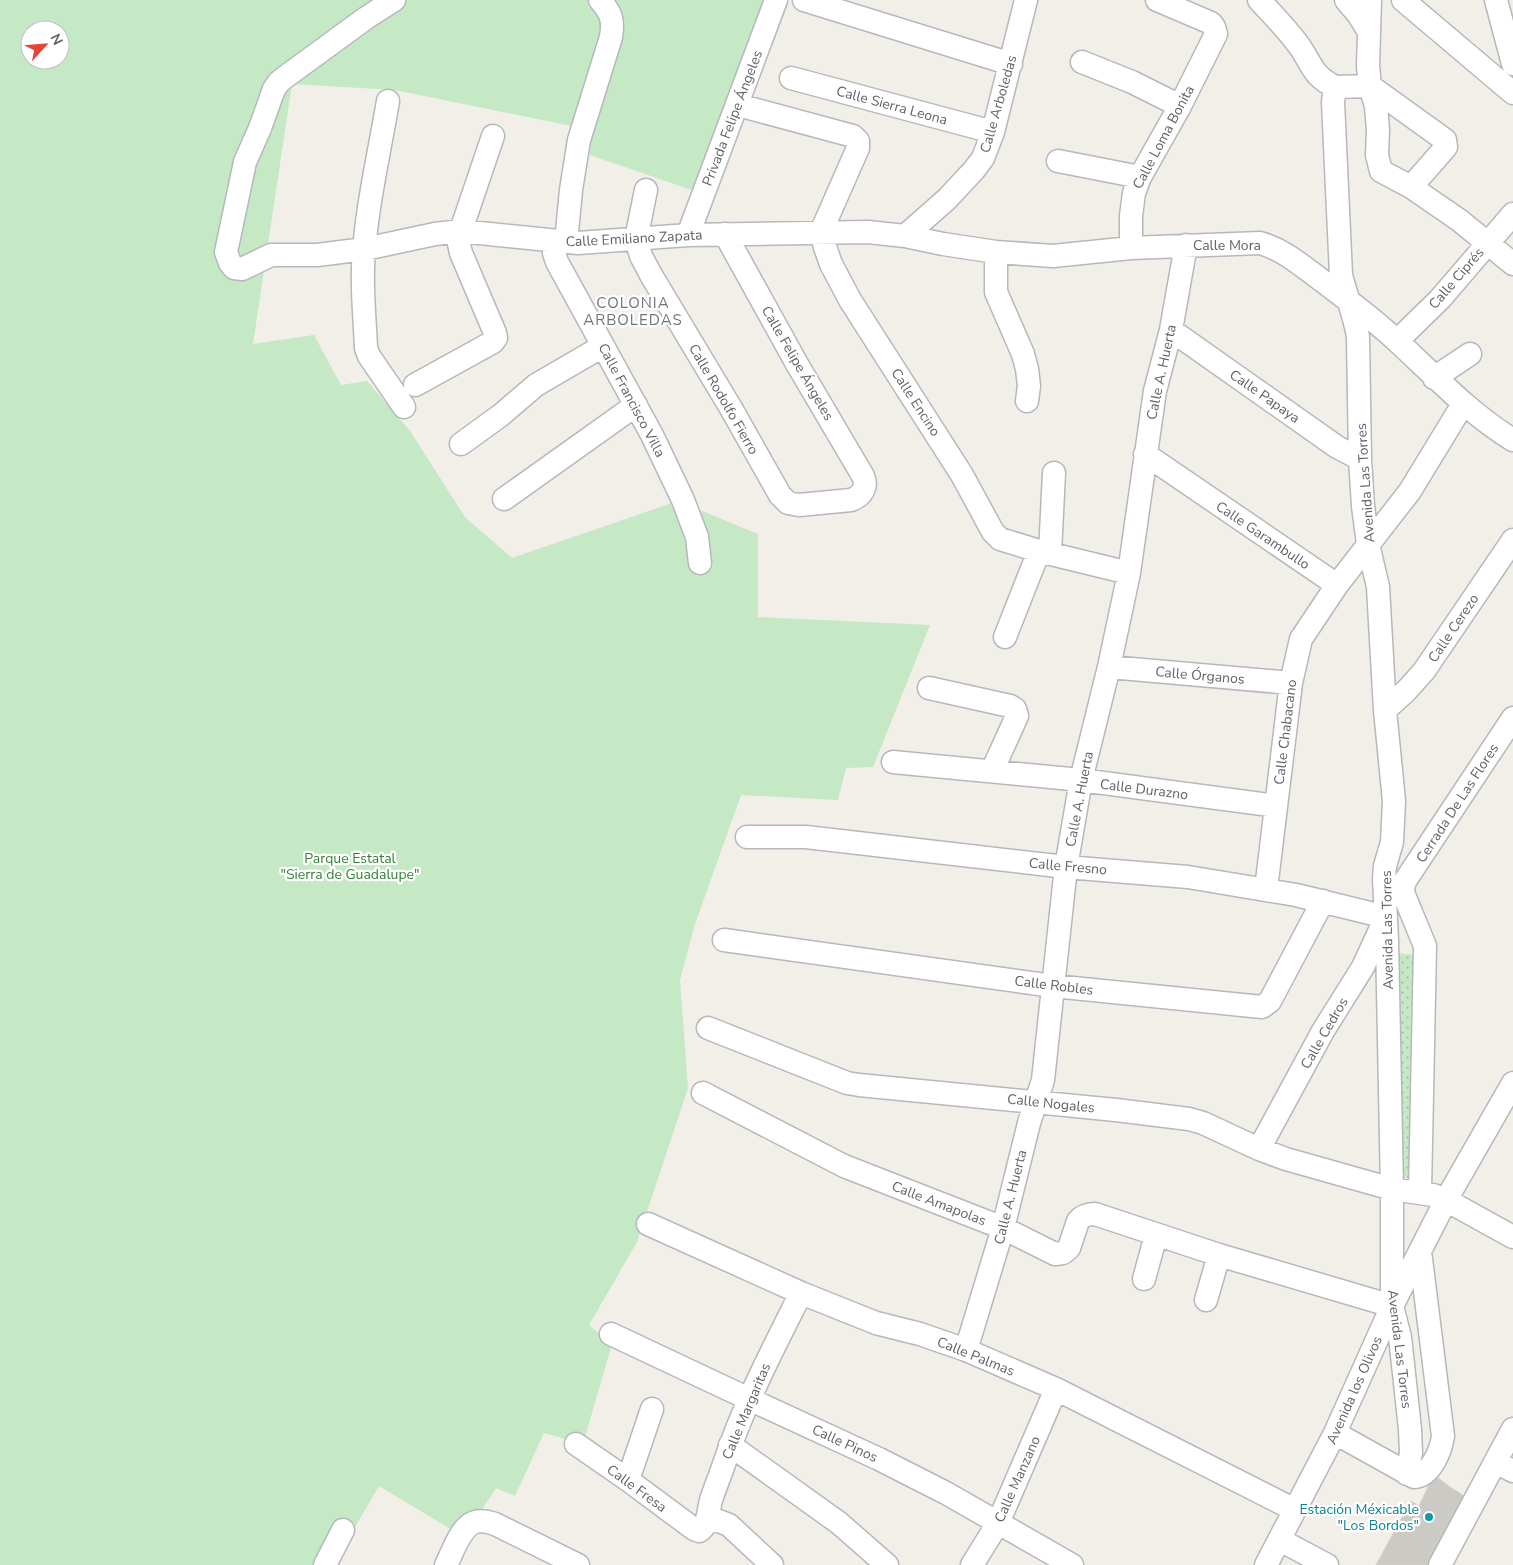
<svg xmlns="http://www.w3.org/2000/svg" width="1513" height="1565" viewBox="0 0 1513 1565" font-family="'Nunito Sans',sans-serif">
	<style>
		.grass { fill: url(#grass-dots) }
		.park { fill: #c5e8c5; fill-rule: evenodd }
		.shadow { fill: #0003 }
		.building { fill: #cccac5; stroke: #d6d1c6 }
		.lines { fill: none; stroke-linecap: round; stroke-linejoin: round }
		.minor-casing { stroke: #b5b8bc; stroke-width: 25 }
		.minor { stroke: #fff; stroke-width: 22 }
		.culture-dot { fill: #0f9aa8; stroke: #fff; stroke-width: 2 }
		.labels { text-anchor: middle; stroke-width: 4.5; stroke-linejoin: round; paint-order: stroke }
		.street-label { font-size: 14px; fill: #5f6368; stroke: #fff }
		.park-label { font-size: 14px; fill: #348238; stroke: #fff }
		.culture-label { font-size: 14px; fill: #0d838f; stroke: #fff; text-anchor: end }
		.neighbourhood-label { font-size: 15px; letter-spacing: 1px; fill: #70757a; stroke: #fff }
	</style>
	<defs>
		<pattern id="grass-dots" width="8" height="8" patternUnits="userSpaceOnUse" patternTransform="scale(1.25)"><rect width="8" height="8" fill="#c5e8c5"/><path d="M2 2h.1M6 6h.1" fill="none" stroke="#a3c0a4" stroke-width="1.8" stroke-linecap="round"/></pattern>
	</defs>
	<rect width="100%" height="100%" fill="#f1efe8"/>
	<path class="grass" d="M1394,953L1414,955L1413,1179L1397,1176Z"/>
	<path class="park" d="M0,0H779L709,196L590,155L591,130L395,90L292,84L253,344L314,335L341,385L367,381L410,431L465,517L512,558L678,501L758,534V617L930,625L873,767L846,768L838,800L741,795L695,924L680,980L688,1088L637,1242L589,1325L612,1344L583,1444L544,1433L515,1496L496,1488L477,1517L449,1528L379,1486L333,1565H0ZM30,30H60V60H30Z"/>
	<path class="shadow" d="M1438,1480L1457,1491L1480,1508L1450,1565H1377L1420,1507Z"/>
	<path class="building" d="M1438,1478L1462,1496L1428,1559L1427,1565H1376L1411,1501L1419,1506L1429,1485Z"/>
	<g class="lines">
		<defs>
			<path id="minor" d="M394,0L366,18L288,75L279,82L274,89L260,128L245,162L226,252L230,263L234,268L242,269L271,255H317L365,249L435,234L460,231L578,243L688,235L868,232L905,236L943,244L996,252L1053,256L1131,248L1260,243C1285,250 1303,267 1324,282C1349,301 1375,320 1398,342C1435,376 1469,413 1513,440
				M804,0L1011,64
				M1259,0C1273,15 1288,30 1300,47C1313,66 1312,75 1335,87
				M1346,0L1358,14L1369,32
				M1370,0L1368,66L1370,86L1376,106L1378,130L1377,155L1381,171L1411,187L1459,220L1513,264
				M1403,0L1513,93
				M1496,0L1513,64
				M1082,62L1132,82L1180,106
				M791,78L993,132
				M388,101C379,155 365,213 363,268C362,294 365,322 366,348L369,356L404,407
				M738,105L853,136L858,141V148L821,232L825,247L831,264L850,300L962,475L993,532L1000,539L1039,551L1129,573
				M1058,161L1140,177
				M646,190L636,239L641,256L651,275L732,410L780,495L788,503L799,505L851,500C862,496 868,487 863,476L797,364L725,234
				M688,235L776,0
				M905,236L947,199L974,170L983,158L993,132L1026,0
				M554,241V253L557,262L652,435L683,500L697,537L700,563
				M566,242L571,190L579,140L611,37C614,20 611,13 600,0
				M1131,248V216L1134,193L1140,177L1180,106L1216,34L1214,27L1211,23L1157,0
				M996,252V292L1023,354L1027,369L1029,386L1027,401
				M1171,330L1337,447L1360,459
				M1397,341L1440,299L1513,214
				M1434,378L1470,354
				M415,385L493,342L496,338L495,333L461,253L458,239L493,136
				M461,444L501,415L536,385L603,346
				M1145,454L1337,585
				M504,499L636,405
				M1050,553L1054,473
				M1005,637L1039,551
				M1109,667L1291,683
				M929,688L1010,706L1015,709L1017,716L992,771
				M1385,710L1406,691L1424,671L1513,540
				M893,762L1081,780L1276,806
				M747,837H806L1066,867L1188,877L1296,895L1386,917L1363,967L1323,1031L1259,1149
				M1266,889L1291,683L1301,639L1337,585L1410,491L1463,404
				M724,940L1053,986L1262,1007L1270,1001L1323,901
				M708,1028L847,1083L859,1085L1116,1110L1189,1119L1203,1123L1259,1149L1286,1159L1392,1189L1433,1195L1446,1200L1513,1237
				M703,1093L844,1166L1003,1228L1055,1254L1063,1253L1069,1248L1078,1221C1083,1215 1088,1214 1095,1214L1219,1255L1392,1306
				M1420,1192L1425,946L1404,895L1403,889L1405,881L1513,718
				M648,1224L801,1293L876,1323L920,1334L966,1350L1056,1389L1295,1510
				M1144,1279L1156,1235
				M1206,1300L1219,1255
				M611,1334L749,1399L879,1459L946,1493L1072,1565
				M966,1350L1003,1228L1029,1123L1043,1080L1066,867L1081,780L1109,667L1129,573L1155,391L1171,330L1186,245
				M1335,1433L1414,1477C1431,1476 1441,1450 1443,1436L1420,1251
				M576,1444L628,1480L694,1529L699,1531C709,1525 708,1511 711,1500C715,1488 720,1476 724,1464C744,1404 773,1349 801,1293
				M730,1445L839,1523L887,1565
				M1495,1462L1513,1471
				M1407,1474L1411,1453L1410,1429L1400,1337L1392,1306V1189L1387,940L1384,879L1385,866L1392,842L1394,801L1385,710L1378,587L1368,544L1363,506L1360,459L1358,337C1355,316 1346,296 1341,275L1333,102L1335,87L1370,86L1445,140L1446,147L1411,187
				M628,1480L652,1409
				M708,1517L729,1525L772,1565
				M1280,1540L1327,1565
				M325,1565L343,1530
				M446,1565C453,1552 460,1527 475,1522C482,1520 489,1522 495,1524L578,1565
				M972,1565L998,1523L1056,1389
				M1266,1565L1335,1433L1392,1306L1446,1200L1513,1083
				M1440,1565L1513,1429"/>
		</defs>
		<use href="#minor" class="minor-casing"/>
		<use href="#minor" class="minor"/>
	</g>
	<circle class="culture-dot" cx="1429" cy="1517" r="5"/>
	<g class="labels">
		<g class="street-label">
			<text transform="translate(998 104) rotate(-74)" y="5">Calle Arboledas</text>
			<text transform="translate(892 105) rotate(15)" y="5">Calle Sierra Leona</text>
			<text transform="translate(732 118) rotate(-69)" y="5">Privada Felipe Ángeles</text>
			<text transform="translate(1163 137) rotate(-62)" y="5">Calle Loma Bonita</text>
			<text transform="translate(634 238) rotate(-3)" y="5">Calle Emiliano Zapata</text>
			<text x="1227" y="250">Calle Mora</text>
			<text transform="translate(1456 278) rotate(-49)" y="5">Calle Ciprés</text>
			<text transform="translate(798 363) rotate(60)" y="5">Calle Felipe Ángeles</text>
			<text transform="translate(1161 372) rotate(-78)" y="5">Calle A. Huerta</text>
			<text transform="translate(1265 396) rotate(35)" y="5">Calle Papaya</text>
			<text transform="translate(724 399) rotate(60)" y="5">Calle Rodolfo Fierro</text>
			<text transform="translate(632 400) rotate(62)" y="5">Calle Francisco Villa</text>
			<text transform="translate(916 402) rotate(57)" y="5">Calle Encino</text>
			<text transform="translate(1365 483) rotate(-94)" y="5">Avenida Las Torres</text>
			<text transform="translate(1263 535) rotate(34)" y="5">Calle Garambullo</text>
			<text transform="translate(1453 628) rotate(-56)" y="5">Calle Cerezo</text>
			<text transform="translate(1200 675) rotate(5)" y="5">Calle Órganos</text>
			<text transform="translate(1285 732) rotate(-83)" y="5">Calle Chabacano</text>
			<text transform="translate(1144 789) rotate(7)" y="5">Calle Durazno</text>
			<text transform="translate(1079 799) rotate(-79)" y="5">Calle A. Huerta</text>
			<text transform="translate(1457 803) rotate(-57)" y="5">Cerrada De Las Flores</text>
			<text transform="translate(1068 866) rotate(5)" y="5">Calle Fresno</text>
			<text transform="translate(1387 930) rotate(-91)" y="5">Avenida Las Torres</text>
			<text transform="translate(1054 985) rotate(7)" y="5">Calle Robles</text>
			<text transform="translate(1324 1033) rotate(-60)" y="5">Calle Cedros</text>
			<text transform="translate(1051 1103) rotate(6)" y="5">Calle Nogales</text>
			<text transform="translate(1010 1197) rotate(-76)" y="5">Calle A. Huerta</text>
			<text transform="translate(939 1203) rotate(21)" y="5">Calle Amapolas</text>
			<text transform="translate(1400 1349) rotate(83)" y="5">Avenida Las Torres</text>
			<text transform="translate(976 1356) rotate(22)" y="5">Calle Palmas</text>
			<text transform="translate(1354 1390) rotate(-66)" y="5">Avenida los Olivos</text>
			<text transform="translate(746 1411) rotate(-67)" y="5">Calle Margaritas</text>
			<text transform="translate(845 1443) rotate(25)" y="5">Calle Pinos</text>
			<text transform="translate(1017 1479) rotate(-66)" y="5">Calle Manzano</text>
			<text transform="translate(637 1488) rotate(36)" y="5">Calle Fresa</text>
		</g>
		<g class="park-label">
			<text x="350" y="863">Parque Estatal<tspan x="350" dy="16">"Sierra de Guadalupe"</tspan></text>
		</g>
		<g class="culture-label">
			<text x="1419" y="1514">Estación Méxicable<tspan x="1419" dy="16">"Los Bordos"</tspan></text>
		</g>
		<g class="neighbourhood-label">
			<text x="633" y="308">COLONIA<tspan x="633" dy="17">ARBOLEDAS</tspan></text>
		</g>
	</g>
	<g transform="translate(45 45) rotate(64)"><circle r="24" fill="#ffffff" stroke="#bfc1c3"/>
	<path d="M0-4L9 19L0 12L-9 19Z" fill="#ea4335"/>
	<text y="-8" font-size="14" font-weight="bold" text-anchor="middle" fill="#5f6368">N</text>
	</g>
</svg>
